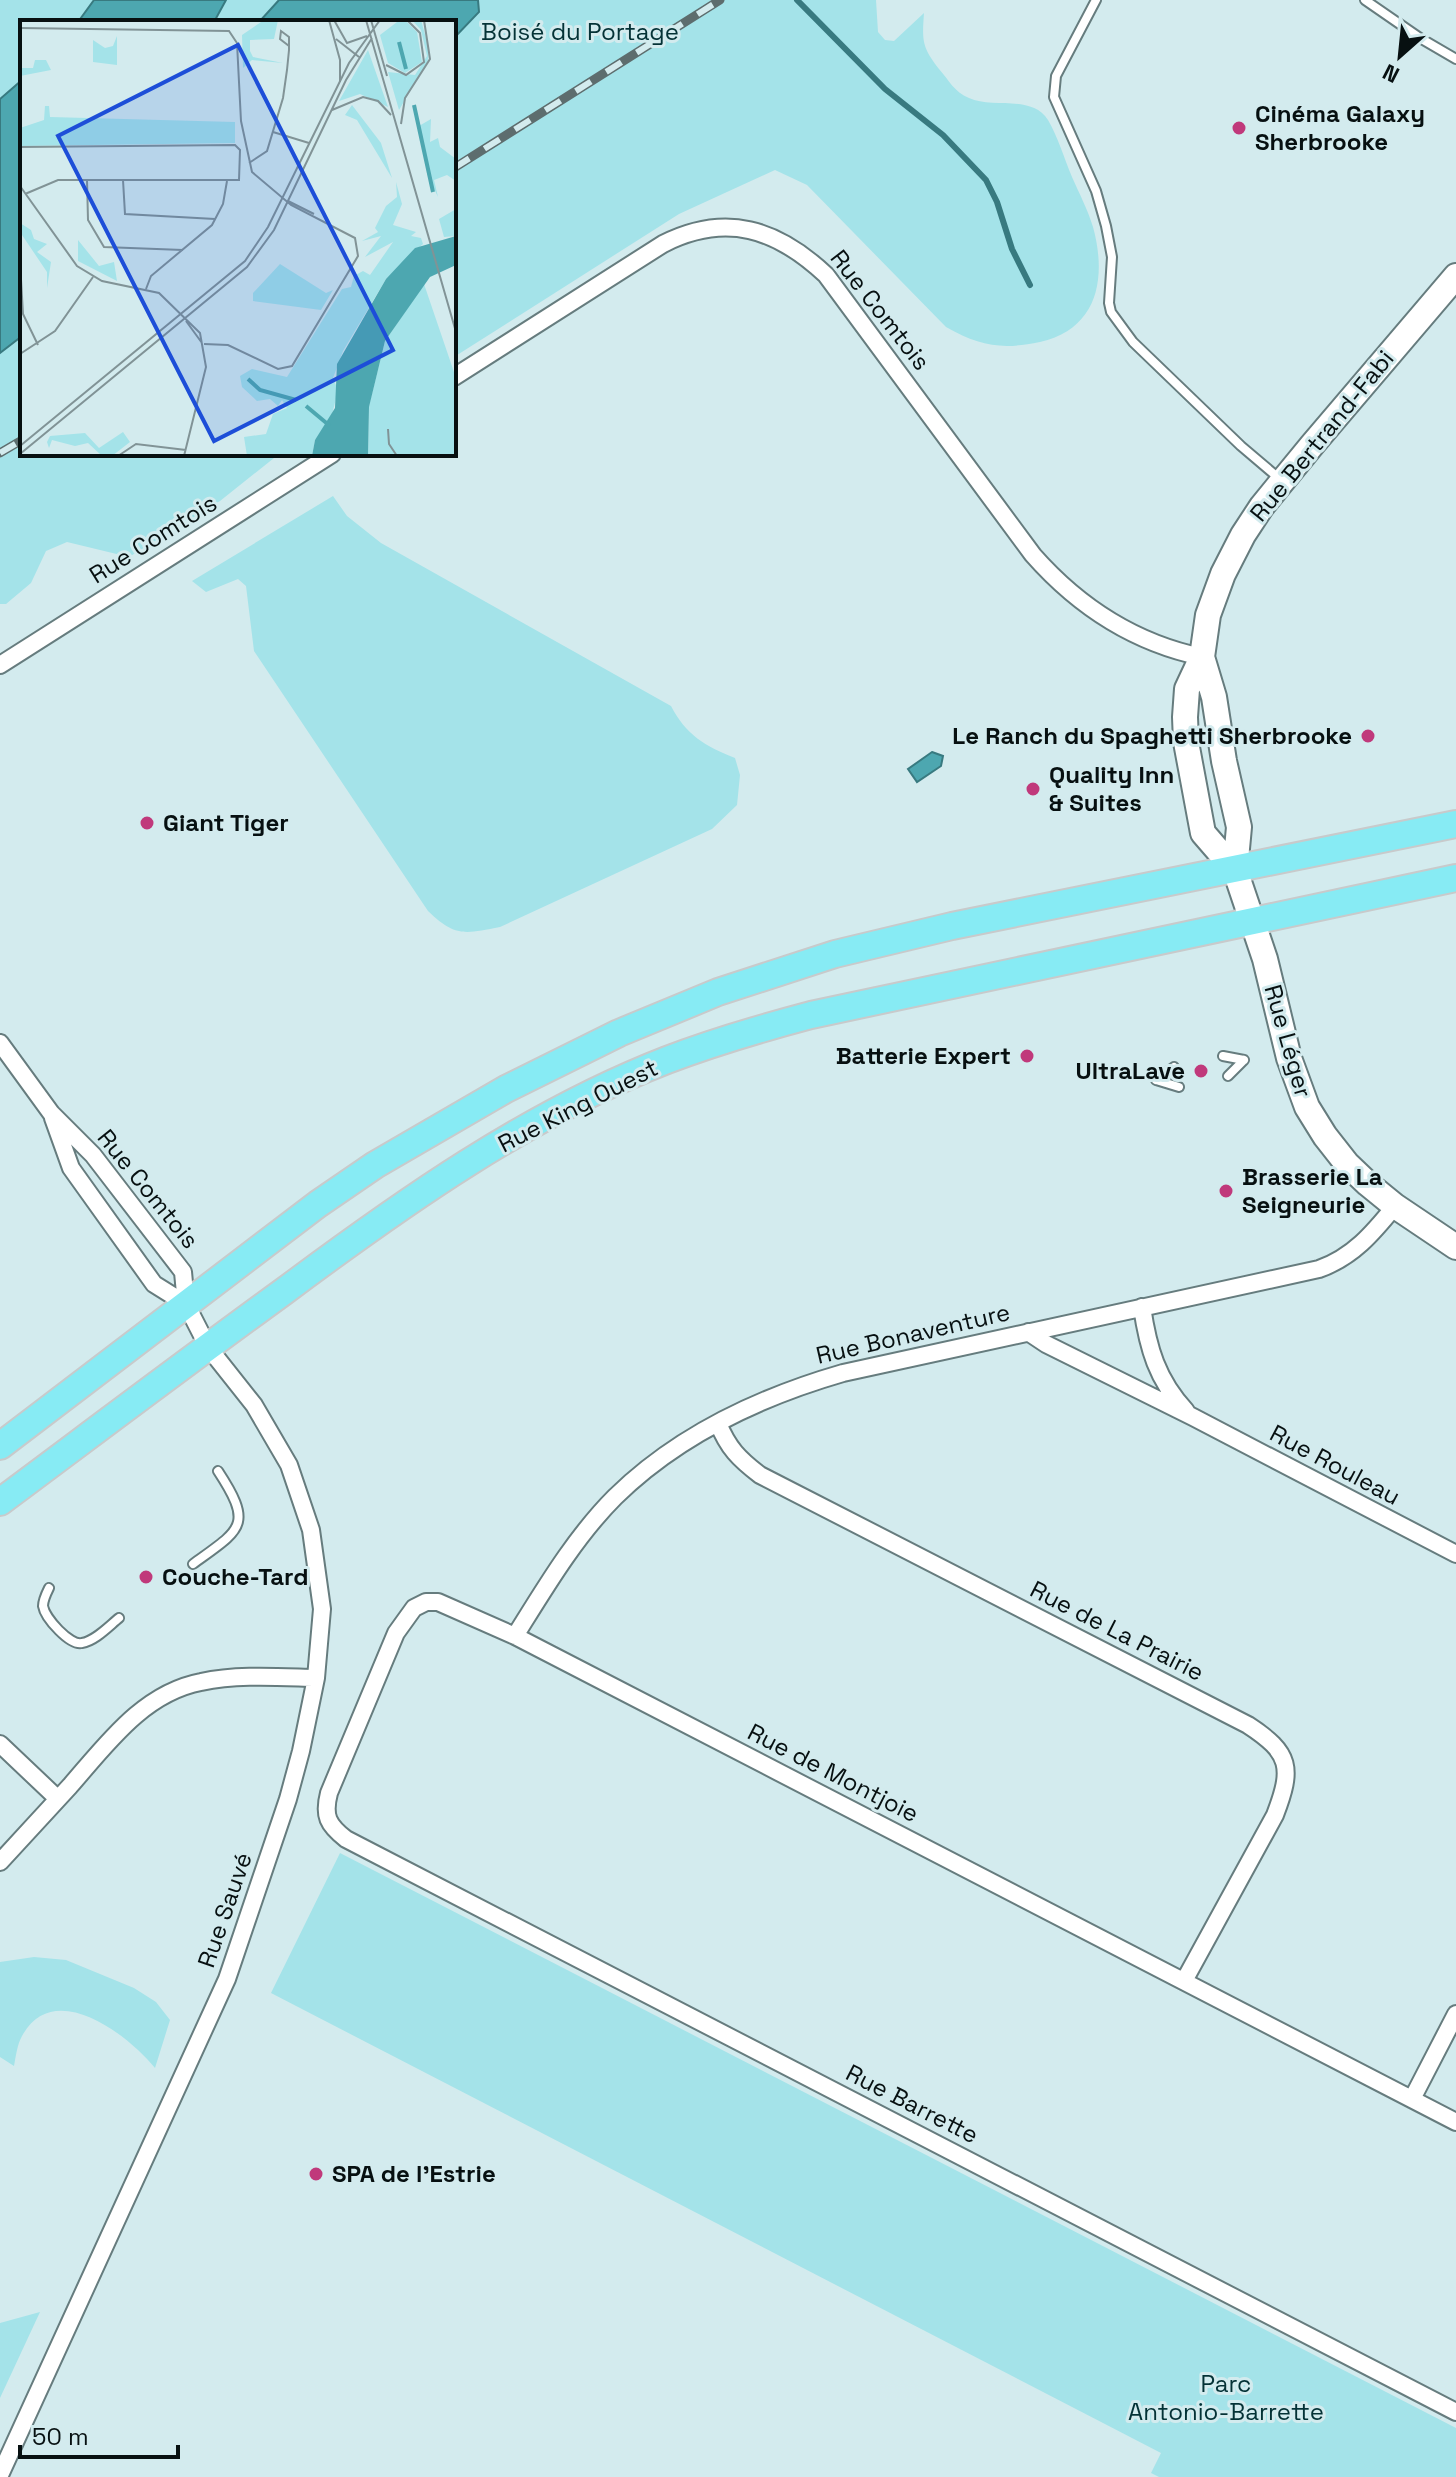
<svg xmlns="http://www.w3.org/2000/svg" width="1456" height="2477" viewBox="0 0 1456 2477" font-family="'Space Grotesk',sans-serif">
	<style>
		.green { fill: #a4e3e9 }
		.water { fill: #4da7b0; stroke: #387a80; stroke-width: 2 }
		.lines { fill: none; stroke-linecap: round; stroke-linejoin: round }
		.stream { stroke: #387a80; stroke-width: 6 }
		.lane-casing { stroke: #667c7e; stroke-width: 12 }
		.street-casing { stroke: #667c7e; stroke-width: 20 }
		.secondary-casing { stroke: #667c7e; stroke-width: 28 }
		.primary-casing { stroke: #c8cacb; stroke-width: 30 }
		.lane { stroke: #fff; stroke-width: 8 }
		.street { stroke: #fff; stroke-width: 16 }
		.secondary { stroke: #fff; stroke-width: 24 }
		.primary { stroke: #87ebf4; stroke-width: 26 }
		.rail-casing { stroke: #5d6d6e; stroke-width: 9 }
		.rail { stroke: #d3ebee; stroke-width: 6; stroke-dasharray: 18; stroke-linecap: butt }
		.poi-dot { fill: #c0397b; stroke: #d3ebee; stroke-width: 3 }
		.labels { text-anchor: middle; stroke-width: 6; stroke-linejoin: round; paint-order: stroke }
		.park-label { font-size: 24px; fill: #043236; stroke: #d3ebee }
		.poi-label { font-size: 24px; font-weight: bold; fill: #071011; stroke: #d3ebee; text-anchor: start }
		.street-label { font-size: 24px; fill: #071011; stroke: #d3ebee }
		.inset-river { fill: none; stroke: #4da7b0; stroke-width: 4 }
		.inset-road { fill: none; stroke: #819396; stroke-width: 2 }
		.view { fill: #1d4ed8; fill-opacity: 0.15; stroke: #1d4ed8; stroke-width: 4 }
		.inset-edge { fill: none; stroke: #071011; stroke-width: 4 }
	</style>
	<rect width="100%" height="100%" fill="#d3ebee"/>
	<path class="green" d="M0,0H94L78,22H22V80L0,99Z
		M226,0H279L259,22H214Z
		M478,0H876L878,32L885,40L894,41L924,13C922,41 922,47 939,69C949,80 954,92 969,98C992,109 1032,94 1048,120C1058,137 1064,158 1072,177C1079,193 1088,210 1093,227C1107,278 1098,329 1040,342C1001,350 980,346 946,327L807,185L775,170L679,214L454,357V38L479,12Z
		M22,336V454H279L220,501L129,557L67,542L46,551L31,583L6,604H0V353Z
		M333,496L347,516L381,543L671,706C686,735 705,746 735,758L740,775L737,805L712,829L500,927C464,934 455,937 428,911L254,651L246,586L238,579L206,592L192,581Z
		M340,1853L1456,2428V2477H1159L1151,2473L1161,2453L271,1993Z
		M34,1957L66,1960L134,1988L156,2002L170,2020L155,2068C128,2035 54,1977 22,2036C17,2045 16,2056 14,2066L0,2057V1962Z
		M40,2312L0,2398V2323Z"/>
	<path class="water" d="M94,0H226L214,22H78Z
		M279,0H478L479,12L454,38V22H259Z
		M22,80V336L0,353V99Z
		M932,752L943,756L941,766L917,782L908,769Z"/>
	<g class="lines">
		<path class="stream" d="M797,0L885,89L943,135L986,180L997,202L1012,249L1030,285"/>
		<defs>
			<path id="lane" d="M1096,0L1056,76L1054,97L1096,191L1106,226L1112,257L1109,303L1111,312L1133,342L1241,446L1281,480
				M1365,0L1420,38L1456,59
				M1223,1056L1244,1060
				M1228,1076L1244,1060
				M1156,1080L1179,1087
				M1156,1080L1174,1067
				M193,1564C241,1529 254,1526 218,1471
				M49,1588C46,1594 43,1600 43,1606C45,1618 70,1646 82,1643C95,1641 109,1626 119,1618"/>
			<path id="street" d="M454,377L663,244C726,212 777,229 826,275L1033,555C1078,606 1135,643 1202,657
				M0,665L332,454
				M0,1043L51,1113L93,1155L183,1272L186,1304L208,1347L254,1405L289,1465L311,1530L322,1609L316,1678L301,1751L288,1799L227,1979L0,2475
				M53,1118L71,1168L154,1284L186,1304
				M1142,1307C1148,1348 1157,1380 1186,1411
				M1028,1332L1046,1344L1193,1417L1456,1554
				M718,1423C728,1448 739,1459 760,1475L1248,1725C1291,1753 1293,1768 1275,1815L1184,1981
				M515,1636C545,1588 575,1537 615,1497C677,1436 760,1397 843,1373L1319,1269C1353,1257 1373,1233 1395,1206
				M0,1744L58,1799
				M0,1862C23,1837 47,1811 70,1786C106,1745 143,1693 201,1682C238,1674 278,1677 316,1678
				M1412,2099L1456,2014
				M1456,2122L515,1636L438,1602H426L414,1608L396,1633L329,1793C323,1816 328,1825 346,1839L1456,2412"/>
			<path id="secondary" d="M1456,276L1312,445L1262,506L1243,535L1223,574L1208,615L1202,657L1187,689L1185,717L1186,742L1203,833L1235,870L1265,959L1289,1058L1307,1107L1325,1136L1347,1164L1368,1184L1395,1206L1456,1247
				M1202,657L1214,697L1224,761L1239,827L1235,870"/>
			<path id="primary" d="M0,1446L318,1204L375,1165L506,1089L619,1033L718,992L835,954L952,926L1456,824
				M0,1502C94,1432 188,1361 283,1292C401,1204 528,1114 667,1060C714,1042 762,1028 811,1015L1456,878"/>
		</defs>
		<use href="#lane" class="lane-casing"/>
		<use href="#street" class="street-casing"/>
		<use href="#secondary" class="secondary-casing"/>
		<use href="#primary" class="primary-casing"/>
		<use href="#lane" class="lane"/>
		<use href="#street" class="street"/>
		<use href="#secondary" class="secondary"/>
		<use href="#primary" class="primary"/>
		<defs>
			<path id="rail" d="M454,168L720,0
				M0,453L22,440"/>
		</defs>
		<use href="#rail" class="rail-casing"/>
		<use href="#rail" class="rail"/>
	</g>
	<g class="poi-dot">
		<circle cx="1239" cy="128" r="8"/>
		<circle cx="1368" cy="736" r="8"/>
		<circle cx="1033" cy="789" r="8"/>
		<circle cx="147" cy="823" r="8"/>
		<circle cx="1027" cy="1056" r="8"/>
		<circle cx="1201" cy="1071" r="8"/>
		<circle cx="1226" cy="1191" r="8"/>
		<circle cx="146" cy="1577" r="8"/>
		<circle cx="316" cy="2174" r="8"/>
	</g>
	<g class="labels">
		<g class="park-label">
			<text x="580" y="40">Boisé du Portage</text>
			<text x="1226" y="2392">Parc<tspan x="1226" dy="28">Antonio-Barrette</tspan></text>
		</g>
		<g class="poi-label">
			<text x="1255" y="122">Cinéma Galaxy<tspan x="1255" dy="28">Sherbrooke</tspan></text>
			<text x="1352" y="744" text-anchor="end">Le Ranch du Spaghetti Sherbrooke</text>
			<text x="1049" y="783">Quality Inn<tspan x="1049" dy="28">&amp; Suites</tspan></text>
			<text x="163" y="831">Giant Tiger</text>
			<text x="1011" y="1064" text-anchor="end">Batterie Expert</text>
			<text x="1185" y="1079" text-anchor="end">UltraLave</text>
			<text x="1242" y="1185">Brasserie La<tspan x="1242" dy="28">Seigneurie</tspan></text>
			<text x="162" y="1585">Couche-Tard</text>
			<text x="332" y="2182">SPA de l'Estrie</text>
		</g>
		<g class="street-label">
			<text transform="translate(880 310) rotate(52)" y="8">Rue Comtois</text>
			<text transform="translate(1322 436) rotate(-51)" y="8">Rue Bertrand-Fabi</text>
			<text transform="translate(153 539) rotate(-32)" y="8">Rue Comtois</text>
			<text transform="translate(1288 1041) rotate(74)" y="8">Rue Léger</text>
			<text transform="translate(578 1106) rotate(-27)" y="8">Rue King Ouest</text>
			<text transform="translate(148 1189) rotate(51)" y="8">Rue Comtois</text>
			<text transform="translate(913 1334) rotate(-13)" y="8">Rue Bonaventure</text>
			<text transform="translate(1335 1465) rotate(28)" y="8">Rue Rouleau</text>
			<text transform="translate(1117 1631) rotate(27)" y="8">Rue de La Prairie</text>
			<text transform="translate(833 1773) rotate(27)" y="8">Rue de Montjoie</text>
			<text transform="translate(225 1910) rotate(-71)" y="8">Rue Sauvé</text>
			<text transform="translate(912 2104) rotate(27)" y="8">Rue Barrette</text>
		</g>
	</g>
	<g transform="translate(20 20)">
		<rect width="436" height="436" fill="#d3ebee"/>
		<path d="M244,0H258L254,19L230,20V31L233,37L263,43L232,40L223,48L222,15ZM392,0H401L409,29L408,41L379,90L368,52L395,55L407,36L401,10ZM377,2H387L397,12L402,42L385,53L368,43L360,15ZM97,16V45L73,42V20L85,28L93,26ZM348,30L368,87L340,74L319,81ZM15,40H26L31,50L0,56V48H13ZM332,85L361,123L372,158L337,100L325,95ZM25,86H29L30,97L215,102V123L0,126V108L24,100ZM411,99L410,122L418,118L420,127L436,139V161L427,155L414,160L418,177L408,156L399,106ZM376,162L382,184L373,205L396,212L391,216L401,218L403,224L366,259L323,331L313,358L318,370L310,403L295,420L292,436H227L224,417L246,414L253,394L267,388L262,380L258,386L250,379L237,381L222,367L220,356L232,349L267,357L322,269L331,267L334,256L343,251L350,255L373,222L345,237L361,216L342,221L358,212L355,208L366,186L377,177ZM436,189V216L424,217L419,199ZM0,203L11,210L14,219L27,224L17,232L31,242L27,268V252L0,212ZM58,220L79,246L94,242L97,261L58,241ZM260,244L306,273L313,270L301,290L233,281V273ZM404,264L436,358V436H348L349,386L365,321ZM103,412L110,422L92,436H82L68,423L55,426L32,420L29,428L27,422L30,416L65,413L79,428Z" fill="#a4e3e9"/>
		<path d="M436,216V245L410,257L365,321L349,387L348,436H292L295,420L315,388L317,344L366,259L395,228Z" fill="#4da7b0"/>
		<path class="inset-river" d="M379,22L386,49M394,85L413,172M228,359L240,370L276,380M286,386L310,406"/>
		<path class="inset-road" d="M309,0L320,40V62M314,0L327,23L347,16M346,0L436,312M351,0L367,56M0,8L209,11L217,23L221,101L232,152L271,185L335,218L338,236L272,346L258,349L208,325L184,324M316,19L339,37M366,45L386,55L404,42L400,13L387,0M312,90L343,77L358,81L371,95M381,104L385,78L410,39L404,0M253,112L289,123M0,127L215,125L220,130L219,160H38L5,174M229,143L247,131L263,78L267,50L269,30V17L261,11L260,19L269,26M67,160L68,200L84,227L163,230M103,160L105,194L195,199M0,166L57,246L82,261L139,273L180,313L186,347L164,436M268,181L294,194M0,242L3,294L18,325M126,269L131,256L192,205L203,184L207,161M166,301L182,323M0,334L35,311L73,257M368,409L369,424L377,436M0,426L225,241L248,207L329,43L360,0M0,434L227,247L254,210L326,60L352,18M98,436L116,424L166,430"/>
		<path class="view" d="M218,25L373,330L194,421L38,116Z"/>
		<rect width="436" height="436" class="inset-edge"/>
	</g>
	<g transform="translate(1400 56) rotate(207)" stroke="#d3ebee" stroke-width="6" paint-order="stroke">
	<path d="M0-6L14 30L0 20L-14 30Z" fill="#071011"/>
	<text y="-12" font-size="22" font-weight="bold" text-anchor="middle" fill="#071011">N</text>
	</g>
	<path d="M20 2445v12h158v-12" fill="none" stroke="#071011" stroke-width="4"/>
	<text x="32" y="2445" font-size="24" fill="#071011" stroke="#d3ebee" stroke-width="6" paint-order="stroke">50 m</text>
</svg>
